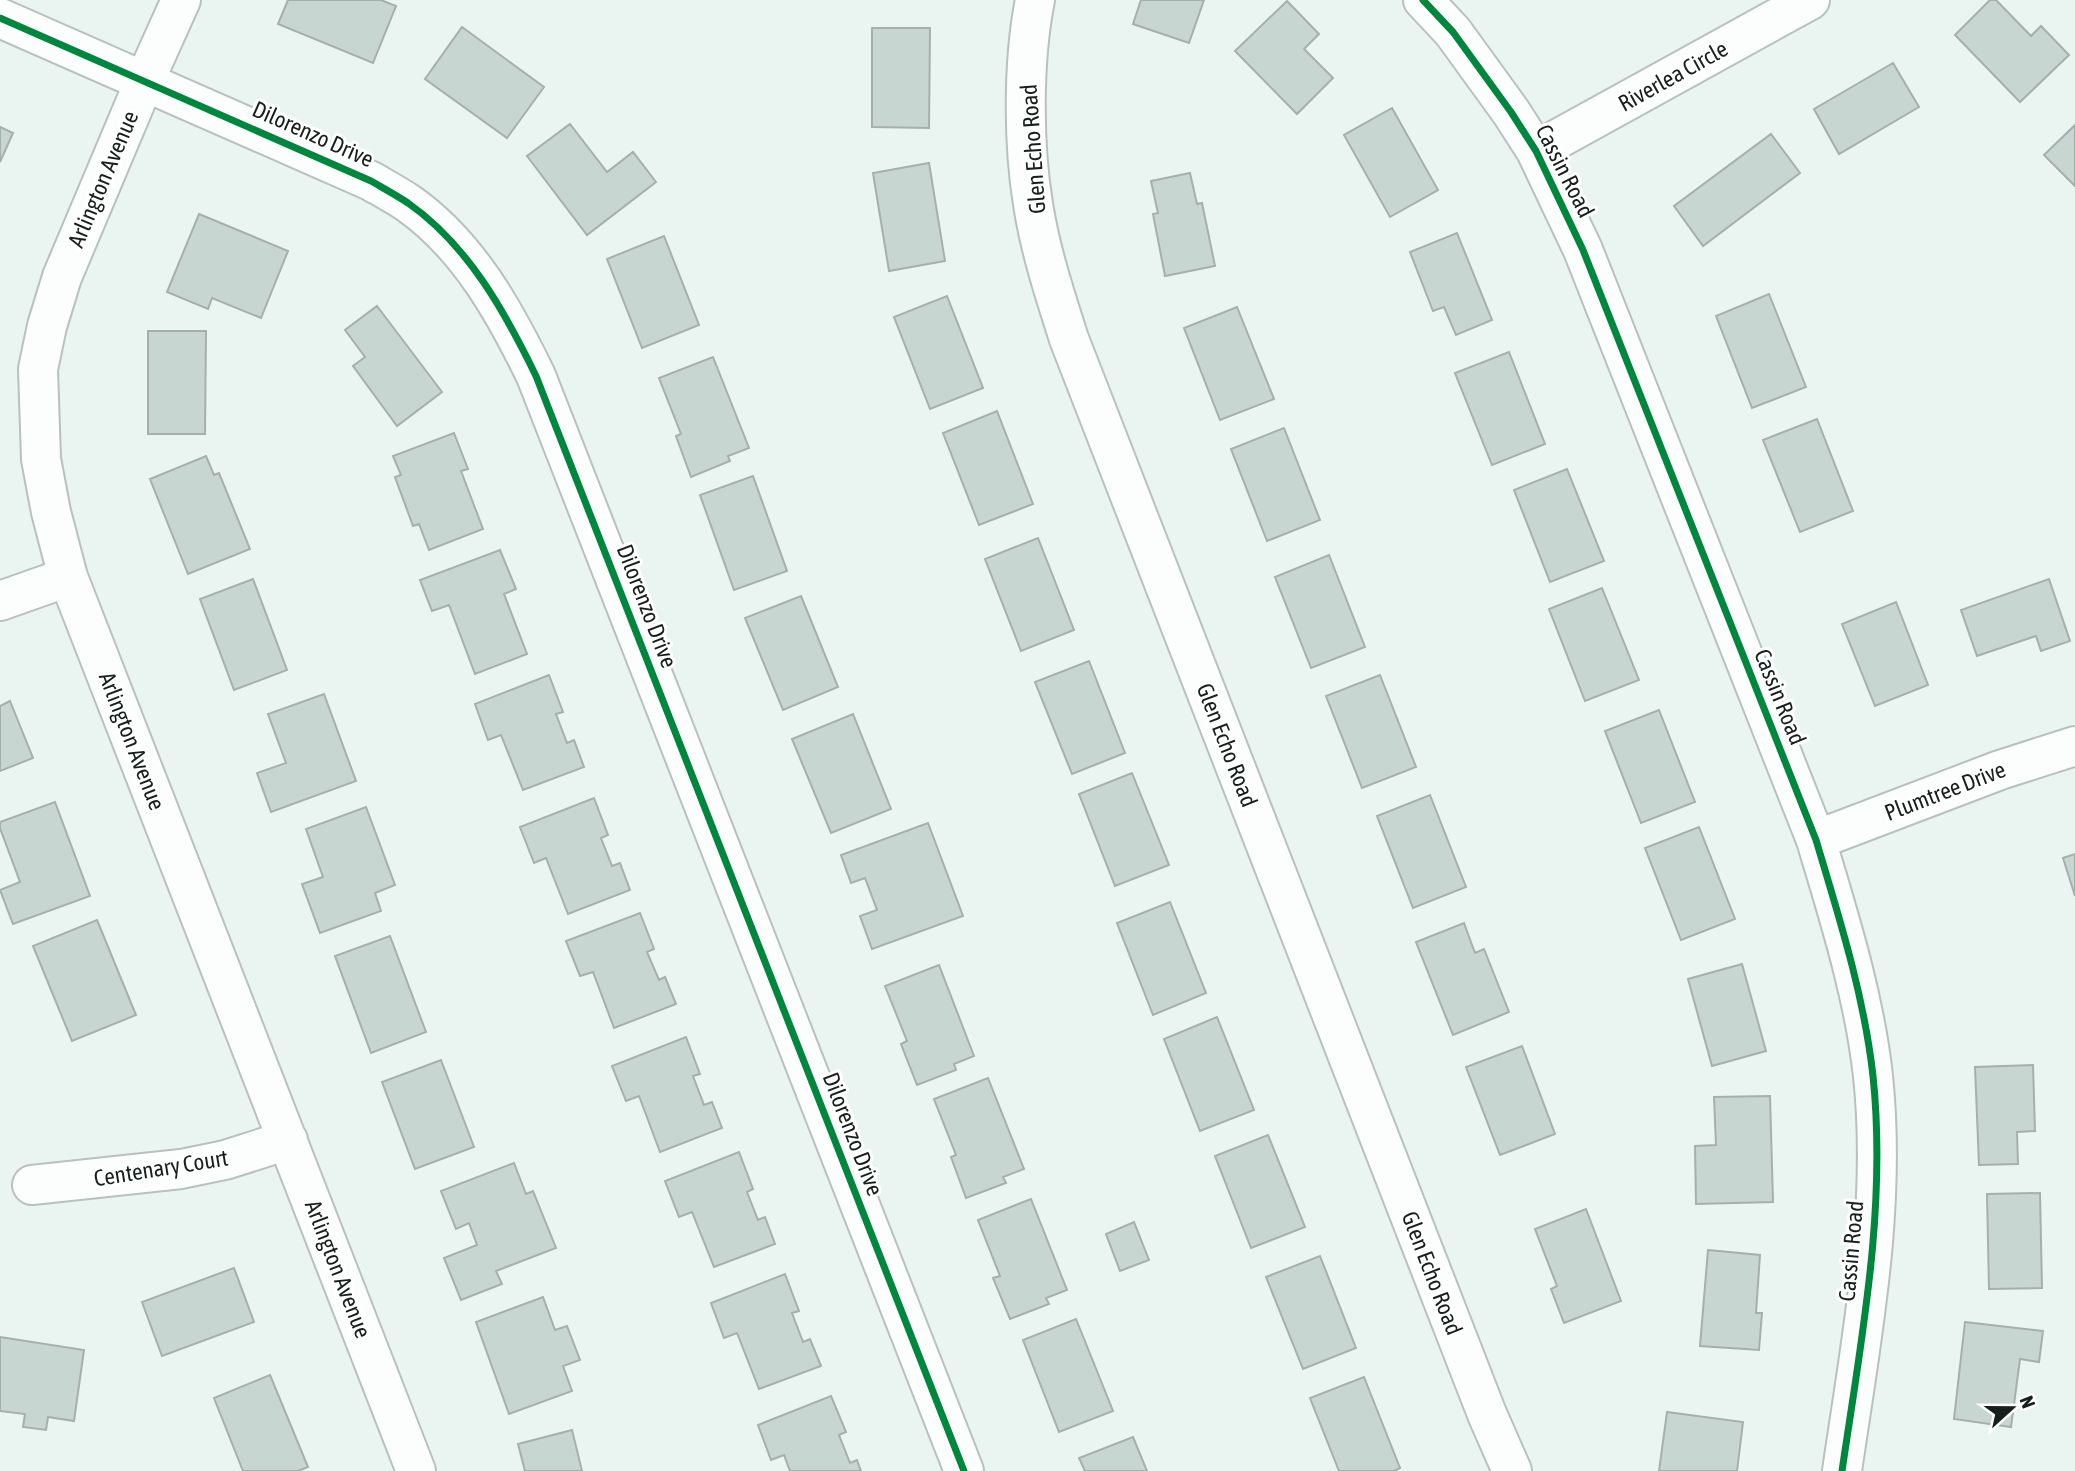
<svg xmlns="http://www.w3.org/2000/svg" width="2075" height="1471" viewBox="0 0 2075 1471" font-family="'Asap Condensed',sans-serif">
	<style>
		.building { fill: #c8d6d2; stroke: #a6afad; stroke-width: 2 }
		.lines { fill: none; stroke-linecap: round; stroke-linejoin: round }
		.minor-casing { stroke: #b8c1be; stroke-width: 42 }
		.minor { stroke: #fcfefd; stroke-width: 38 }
		.cycleway-casing { stroke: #fff; stroke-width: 11 }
		.cycleway { stroke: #00873e; stroke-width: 7 }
		.labels { text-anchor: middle; stroke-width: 6; stroke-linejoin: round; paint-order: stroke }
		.street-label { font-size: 23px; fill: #171f1d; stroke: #fff }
	</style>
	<rect width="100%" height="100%" fill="#eaf5f2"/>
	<path class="building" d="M288,0H381L396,6L373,63L278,24Z
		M1141,0H1204L1189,43L1133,24Z
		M1990,0H1996L2031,36L2041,26L2069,55L2020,102L1955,35Z
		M1287,1L1319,34L1304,49L1333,78L1297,114L1235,51Z
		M462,27L544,87L507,138L425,79Z
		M872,28H930L929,128L872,127Z
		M1893,63L1919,107L1839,154L1814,109Z
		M1392,108L1438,190L1390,217L1344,135Z
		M570,124L607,172L633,152L656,182L587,235L527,156Z
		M2075,125V186L2044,155Z
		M0,127L13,133L0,162Z
		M1771,134L1800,173L1703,246L1674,206Z
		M929,163L945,261L889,271L873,173Z
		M1190,173L1197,204L1202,203L1215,266L1165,276L1153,214L1158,213L1151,181Z
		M199,214L288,251L261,318L212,298L208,309L167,292Z
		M1457,233L1492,320L1456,335L1444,307L1433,311L1410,252Z
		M664,236L699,325L642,348L607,259Z
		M1769,294L1806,387L1752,408L1716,316Z
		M947,296L983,388L930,409L894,317Z
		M377,306L442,392L397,426L353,366L365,357L345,330Z
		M1237,307L1274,399L1220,420L1184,328Z
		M148,331H206L205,434H148Z
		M1509,352L1545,444L1492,465L1455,373Z
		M713,357L749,448L728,456L730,461L691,477L676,436L681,434L659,378Z
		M997,411L1033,504L979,525L943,433Z
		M1817,419L1853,511L1800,532L1763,440Z
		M1284,428L1320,520L1267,541L1231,449Z
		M454,433L468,469L461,471L483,529L429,550L419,524L413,526L395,477L401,475L393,456Z
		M206,456L214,475L219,473L250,549L188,574L150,479Z
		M1567,469L1604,561L1550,582L1514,490Z
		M753,476L787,571L734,590L700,495Z
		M1038,538L1074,630L1021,651L985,559Z
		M500,550L516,589L504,594L527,654L475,674L449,605L432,611L420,580Z
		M1329,555L1365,647L1311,668L1275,577Z
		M253,579L287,670L234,690L200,599Z
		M2049,579L2070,641L2041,651L2036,636L1977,656L1961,610Z
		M1602,588L1639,680L1585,701L1549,609Z
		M801,596L838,687L783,710L745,618Z
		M1896,602L1928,685L1875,706L1842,624Z
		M1089,661L1125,753L1072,774L1035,682Z
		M549,675L563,712L556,714L567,743L574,740L584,767L523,790L501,735L488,740L475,704Z
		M1380,675L1416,767L1362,788L1326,696Z
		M324,694L356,781L271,812L257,773L286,763L268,714Z
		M10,701L33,758L0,771V706Z
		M1659,710L1695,802L1641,823L1605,731Z
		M853,714L891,809L831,833L792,739Z
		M1132,773L1169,865L1115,886L1079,794Z
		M1430,795L1466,887L1413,908L1377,816Z
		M594,798L608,835L601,838L612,866L620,863L630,890L568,914L546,858L534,863L520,827Z
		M55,802L90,896L13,924L0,890L20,882L0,828V822Z
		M366,807L395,885L375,893L381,911L320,933L302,884L323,877L306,829Z
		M928,823L963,916L872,949L860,916L877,910L865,878L851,883L841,855Z
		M1699,827L1735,919L1681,940L1645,848Z
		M2075,854V896L2063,858Z
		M1170,902L1206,993L1153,1015L1117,923Z
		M640,913L654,949L647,952L659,980L665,977L676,1004L614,1028L593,972L580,976L566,941Z
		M97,920L136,1015L72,1041L33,946Z
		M1464,923L1475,953L1484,949L1509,1012L1453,1035L1416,942Z
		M390,936L426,1032L371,1053L335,956Z
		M1742,964L1766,1051L1712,1066L1688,979Z
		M939,965L974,1056L954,1064L956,1070L917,1085L901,1044L907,1041L885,986Z
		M1217,1017L1254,1110L1200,1131L1164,1039Z
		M686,1037L700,1074L693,1076L704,1105L712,1102L722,1128L660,1152L639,1096L626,1101L612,1066Z
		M1522,1046L1555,1134L1500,1155L1466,1067Z
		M441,1060L474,1147L415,1169L382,1082Z
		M2033,1065L2035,1131L2017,1132L2018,1164L1979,1165L1975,1067Z
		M988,1078L1024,1169L1003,1177L1006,1183L966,1198L951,1157L956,1155L934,1099Z
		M1770,1096L1773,1202L1696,1204L1695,1146L1716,1145L1714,1097Z
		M1268,1135L1305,1227L1251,1248L1215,1156Z
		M739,1152L753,1189L747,1192L758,1220L765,1217L775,1244L714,1267L692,1212L679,1217L665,1181Z
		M514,1163L526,1194L533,1191L556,1248L496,1271L502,1284L461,1300L444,1258L477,1245L469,1223L456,1229L441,1191Z
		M2040,1193L2042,1288L1989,1289L1987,1194Z
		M1031,1199L1067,1290L1046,1298L1049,1304L1010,1319L993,1278L1000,1276L978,1220Z
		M1586,1209L1621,1301L1564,1323L1551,1289L1557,1286L1535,1229Z
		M1134,1222L1149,1260L1120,1271L1106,1234Z
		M1708,1250L1760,1255L1756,1313H1762L1759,1350L1700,1346Z
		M1320,1256L1356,1348L1303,1369L1266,1277Z
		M234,1268L254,1322L162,1356L142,1302Z
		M785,1274L799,1311L792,1313L803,1342L810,1339L821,1366L759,1389L737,1333L724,1338L711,1303Z
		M543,1297L555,1330L567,1326L580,1360L563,1366L572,1391L509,1414L476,1322Z
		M1076,1319L1113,1411L1059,1432L1023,1340Z
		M1965,1322L2043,1331L2039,1362L2020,1359L2011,1427L1954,1419Z
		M0,1337L84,1350L74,1421L48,1417L46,1430L23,1427L25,1414L0,1411Z
		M270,1375L308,1467L298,1471H243L214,1398Z
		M1364,1377L1400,1468L1394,1471H1339L1310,1398Z
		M831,1396L846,1432L839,1435L850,1463L857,1460L861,1471H790L784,1455L771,1460L758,1425Z
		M1667,1412L1743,1422L1737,1471H1659Z
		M572,1430L582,1471H525L518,1444Z
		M1133,1437L1147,1471H1085L1079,1458Z"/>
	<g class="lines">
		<defs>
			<path id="minor" d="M181,0L145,80L62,277L47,326L38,369L41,459L51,512L68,577L416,1471
				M1035,0C1023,60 1023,143 1033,204C1040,250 1055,295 1069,339L1487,1414L1512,1471
				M1423,0L1453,32L1511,112L1536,151L1583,250L1816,840C1839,917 1864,995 1873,1076C1887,1208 1861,1341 1842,1471
				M0,18L371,181C383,188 396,195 408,203C468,245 505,312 536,376L964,1471
				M1536,151L1810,0
				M0,601L68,577
				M1816,840L2000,770L2075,746
				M32,1185L181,1169L225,1160L288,1140"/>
		</defs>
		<use href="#minor" class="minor-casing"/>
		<use href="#minor" class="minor"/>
		<defs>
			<path id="cycleway" d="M1423,0L1453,32L1511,112L1536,151L1583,250L1816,840C1839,917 1864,995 1873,1076C1887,1208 1861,1341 1842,1471
				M0,18L371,181C383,188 396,195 408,203C468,245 505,312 536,376L964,1471"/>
		</defs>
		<use href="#cycleway" class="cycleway-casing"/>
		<use href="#cycleway" class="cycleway"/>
	</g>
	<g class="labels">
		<g class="street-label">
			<text transform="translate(1673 76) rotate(-29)" y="8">Riverlea Circle</text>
			<text transform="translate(313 134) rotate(24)" y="8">Dilorenzo Drive</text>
			<text transform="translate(1033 149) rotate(-94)" y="8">Glen Echo Road</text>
			<text transform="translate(1565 171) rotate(63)" y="8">Cassin Road</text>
			<text transform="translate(103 179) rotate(-67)" y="8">Arlington Avenue</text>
			<text transform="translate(647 606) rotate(69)" y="8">Dilorenzo Drive</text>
			<text transform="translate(1780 697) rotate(68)" y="8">Cassin Road</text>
			<text transform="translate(132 741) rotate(69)" y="8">Arlington Avenue</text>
			<text transform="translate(1227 745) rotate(69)" y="8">Glen Echo Road</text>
			<text transform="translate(1945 791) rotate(-21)" y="8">Plumtree Drive</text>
			<text transform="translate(853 1134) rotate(69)" y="8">Dilorenzo Drive</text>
			<text transform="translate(161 1168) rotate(-9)" y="8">Centenary Court</text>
			<text transform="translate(1851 1251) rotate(-85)" y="8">Cassin Road</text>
			<text transform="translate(338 1269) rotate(69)" y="8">Arlington Avenue</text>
			<text transform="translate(1432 1273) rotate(69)" y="8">Glen Echo Road</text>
		</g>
	</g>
	<g transform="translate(2012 1408) rotate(69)" stroke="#ffffff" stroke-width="5" paint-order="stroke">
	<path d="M0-5L12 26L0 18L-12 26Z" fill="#171f1d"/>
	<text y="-10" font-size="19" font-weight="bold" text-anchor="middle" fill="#171f1d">N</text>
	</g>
</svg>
